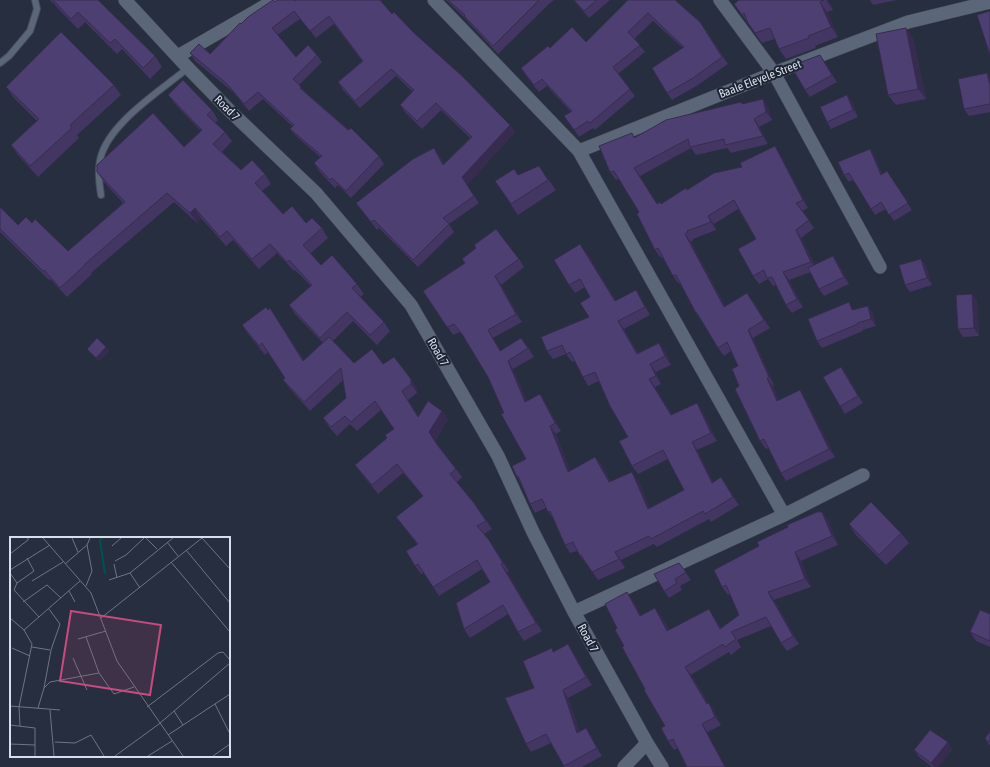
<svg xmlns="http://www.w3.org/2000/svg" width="990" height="767" viewBox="0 0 990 767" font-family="'Asap Condensed',sans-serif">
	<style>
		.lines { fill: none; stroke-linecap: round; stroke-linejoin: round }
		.service-casing { stroke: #444a58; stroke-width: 8 }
		.minor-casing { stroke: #444a58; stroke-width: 14 }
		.service { stroke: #5c6679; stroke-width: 6 }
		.minor { stroke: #5c6679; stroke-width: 13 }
		.wall { fill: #433662 }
		.shaded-wall { fill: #372c50 }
		.building { fill: #4e3f72; stroke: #372c50 }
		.labels { text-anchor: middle; stroke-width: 4; stroke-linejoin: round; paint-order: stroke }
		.street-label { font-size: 12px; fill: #d9dfea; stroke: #1c2434 }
		.inset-river { fill: none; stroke: #005155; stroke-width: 2 }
		.inset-road { fill: none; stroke: #6e7583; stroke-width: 1 }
		.view { fill: #c84a7f; fill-opacity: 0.15; stroke: #c84a7f; stroke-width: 2 }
		.inset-edge { fill: none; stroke: #d9dfea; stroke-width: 2 }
	</style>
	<rect width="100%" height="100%" fill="#262e3f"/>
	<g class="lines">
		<defs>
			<path id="service" d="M0,63L9,56L30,31L37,9L35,0
				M101,195C99,182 97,167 102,153C114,120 161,90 188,68"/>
			<path id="minor" d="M125,0L188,68L231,112L316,193L411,305L498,456L533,532L574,612L647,743L662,767
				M434,0L579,151L784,515
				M720,0L774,73L880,267
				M178,56L275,0
				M579,151L774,73L908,22L990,2
				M574,612L784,515L863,475
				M624,767L647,743"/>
		</defs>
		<use href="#service" class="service-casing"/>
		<use href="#minor" class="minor-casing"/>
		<use href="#service" class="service"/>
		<use href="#minor" class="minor"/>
	</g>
	<path class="wall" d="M50,0H98L155,56L162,67L150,79L122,49L117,54L85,22L78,29Z
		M446,0H554L548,5L498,54L470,24L466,19Z
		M573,0H610L589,18Z
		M628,0L700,22L728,64L698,85L672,100L667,93L683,48L653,21L634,39L645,52L618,74L635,96L595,130L593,128L579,137L564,116L571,112L547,86L539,92L526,76L521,68L550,48L586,42Z
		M739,0H828L833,10L827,12L838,37L815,46L816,48L786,59L779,49L775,39L762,43L734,4Z
		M870,0H897L873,5Z
		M295,1L392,14L414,33L510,125L515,132L467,185L479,203L449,224L454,232L418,267L379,228L377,230L356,203L439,155L444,164L470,138L441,110L422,129L405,112L400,105L413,92L396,76L360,108L343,90L338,82L362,61L334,24L316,38L300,19L277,35L296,57L317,55L322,62L299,85L305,92L379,156L384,164L351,198L338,185L335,188L319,171L314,163L320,157L296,136L290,129L292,126L263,99L249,111L233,92L195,61L190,53L210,54L241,24L275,2Z
		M913,38L926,99L896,105L888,95Z
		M820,55L837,82L810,97L805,90Z
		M990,76V112L969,116L964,109Z
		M114,85L121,95L77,135L79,138L38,177L18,155L11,145L37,121L14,98L6,87Z
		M168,95L212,110L218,120L215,123L225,132L232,141L222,152L241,170L265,174L271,184L262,191L283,214L306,223L322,228L328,238L310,254L321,265L357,284L364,294L360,297L384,322L390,331L377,345L353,321L333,341L354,363L383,364L417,388V393L408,400L418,416L442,411L448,419L435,441L440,448L456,469L462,477L457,482L480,511L492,529L484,534L495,549L509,571L507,572L542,631L524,641L518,632L508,614L470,638L464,629L490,582L482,569L439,596L424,573L421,574L415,566L417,544L396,517L423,496L403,473L378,494L361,473L355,465L387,438L394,429L381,410L357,431L350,424L337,436L329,427L323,418L346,398L343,380L310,411L289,388L283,380L285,378L268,352L265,355L248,334L242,325L270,308L304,361L323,343L295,314L289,305L311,286L295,270L294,271L277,253L259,269L233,240L226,246L201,218L197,223L174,202L91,273L92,274L67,297L50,279L49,280L0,232V207L18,225L32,223L68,251L123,203L104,182L97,172L184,147L201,131L175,104Z
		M847,95L852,102L858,117L831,129L827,122Z
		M743,104L768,107L772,120L759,127L768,144L731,153L727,148L696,155L691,148L640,176L657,204H661L687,190L742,167L780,154L808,208L802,211L814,228L801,238L815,265L833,256L838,263L849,284L824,296L819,289L811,272L789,280L803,307L792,313L786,305L776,285L773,286L768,279L759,284L753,276L756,239L738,209L714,224L716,230L693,239V240L691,242L725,306L753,301L770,328L753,338L774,385L773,386L779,400L800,390L805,398L835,457L786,481L781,473L769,448L766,449L760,441L739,386L738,366L731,351L724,356L718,348L702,321H701L696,313L680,283L679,284L673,276L662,257L661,258L655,250L639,212L619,179L616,180L610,172L635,138Z
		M870,149L874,155L882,174L887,171L912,210L894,221L886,209L875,215L853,180L849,182L844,175Z
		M539,166L556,190L518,215L495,181L518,175Z
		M586,252L616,301L636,290L641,299L650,315L624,329L638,353L659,343L665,351L671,365L656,372L661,384L655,387L672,415L703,412L717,441L697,450L713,482L721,477L739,505L711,522L709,519L657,547L654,544L621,560L625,568L598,580L587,564H586L580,556L578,551L570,553L565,545L554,520L546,508L535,513L530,504L520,482L517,477L526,459L504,413L488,377L464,337L460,332L453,335L423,291L519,259L524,267L501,285L522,322L493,338L501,351L527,346L534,357L513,369L527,401L540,394L545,402L561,431L556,434L570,471L595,457L601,465L610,481L638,480L650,508L684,490L668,459L638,474L632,466L628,437L599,381L588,386L583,377L575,361L572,362L566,354L553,359L547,351L589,317L590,297L585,287L575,293L569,285Z
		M921,259L926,266L932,285L910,292L905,285Z
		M972,294L977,301L979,336L963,337L958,329Z
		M853,309L854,310L873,313L876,326L862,330L863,331L822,348L817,341Z
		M106,347L109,351L99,361L89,352L87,349Z
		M846,374L863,403L845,414L840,406Z
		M828,520L838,545L801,561L811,587L774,600L799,644L787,651L781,643L771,626L737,640L741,647L731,655L729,652L691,675L708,703H709L714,711L721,725L674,750L668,741L665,726L645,689L624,646L617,628L633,601L641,616H661L669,630L709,609L714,617L721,628L739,615L730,594L728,595L722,587Z
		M849,524L901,533L909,543L886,565L856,535Z
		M679,563L691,580L680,586L682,590L669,598L664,591Z
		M990,614V647L976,641L970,632Z
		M554,652H573L592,685L568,698L580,732L586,728L591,736L602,756L582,767H564L551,743L531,752L526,744L534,688Z
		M990,731V746L985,739Z
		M948,742L952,750L938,767H932L919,757L914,750Z"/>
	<path class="shaded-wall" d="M826,0H828L833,10Z
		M820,2L827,12L838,37L831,27Z
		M906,28L913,38L926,99L918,89Z
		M820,55L825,62L837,82L832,75Z
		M987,73L990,76V86Z
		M847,95L852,102L858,117L853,110Z
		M763,99L768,107L772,120L766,112Z
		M754,119L759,127L768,144L763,136Z
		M510,125L515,132L467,185L479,203L462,177Z
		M775,146L780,154L808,208L803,200Z
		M434,148L439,155L448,172L443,165Z
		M870,149L874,155L885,181L881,175Z
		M634,168L640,176L662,212L657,204Z
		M195,208L201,218L197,223L190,213Z
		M708,216L714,224L716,230L711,222Z
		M796,230L801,238L817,270L811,262Z
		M685,234L691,242L730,315L724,307Z
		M580,244L586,252L621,309L615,301Z
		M833,256L838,263L849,284L844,277Z
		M921,259L926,266L932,285L927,278Z
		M783,272L789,280L803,307L797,299Z
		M495,276L501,285L522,322L516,314Z
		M747,293L753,301L770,328L764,320Z
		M972,294L977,301L979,336L974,328Z
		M849,302L853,309L857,317L852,310Z
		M868,306L873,313L876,326L871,319Z
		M618,321L624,329L643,362L637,354Z
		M488,330L493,338L506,359L500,351Z
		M748,330L753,338L774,385L769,377Z
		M659,343L665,351L671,365L665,356Z
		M106,347L109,351L99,361L96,358Z
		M508,361L513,369L531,410L525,402Z
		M650,364L656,372L661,384L656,376Z
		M841,367L846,374L863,403L858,396Z
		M767,378L773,386L783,409L777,401Z
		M411,379L417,388V393L411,384Z
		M649,379L655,387L677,424L671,415Z
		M800,390L805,398L835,457L829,449Z
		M540,394L545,402L561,431L555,423Z
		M697,403L703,412L717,441L711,433Z
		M442,411L448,419L435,441L429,432Z
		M550,426L556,434L574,480L568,472Z
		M692,442L697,450L718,491L712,483Z
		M595,457L601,465L614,490L609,482Z
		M632,472L638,480L654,517L648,509Z
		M721,477L727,485L739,505L733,497Z
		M822,512L828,520L838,545L832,536Z
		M489,540L495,549L509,571L503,563Z
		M615,552L621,560L625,568L619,559Z
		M795,552L801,561L811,587L805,579Z
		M501,564L507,572L542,631L536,623Z
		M627,592L633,601L646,625L640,616Z
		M768,592L774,600L799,644L793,636Z
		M655,608L661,616L673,639L667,631Z
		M709,609L714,617L726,637L720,629Z
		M568,644L573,652L592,685L586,677Z
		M685,667L691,675L713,712L707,704Z
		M563,690L568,698L583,741L577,733Z
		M709,703L714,711L721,725L715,717Z
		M702,724L707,732L726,767H725Z
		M586,728L591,736L602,756L597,748Z
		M948,742L952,750L938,767H934L931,763Z"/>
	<path class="building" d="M53,0H98L155,56L143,68L115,39L110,43L78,12L71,19Z
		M273,0L275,2L277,0H295V1L296,0H380L392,14L394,12L414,33L462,76L510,125L462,177L474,196L443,218L449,224L413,260L374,220L371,222L356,203L413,159L434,148L443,165L472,137L436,103L417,121L400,105L414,90L391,69L355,101L338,82L363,61L329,16L310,31L294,11L272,28L296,57L308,45L317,55L293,79L301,87L300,88L348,130L351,128L379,156L346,191L332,178L330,180L314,163L322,156L290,129L294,125L258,92L244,104L228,85L190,53L199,44L210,54L240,23L241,24L248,17Z
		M448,0H539L493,46L464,16L465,15Z
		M574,0H597L584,11Z
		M628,0H675L700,22L722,57L693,78L667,93L652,68L684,47L648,13L628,32L640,45L613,67L630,89L590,123L588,121L574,130L564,116L572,111L542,79L534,85L521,68L548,46L550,48L572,27L586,42Z
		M739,0H824L820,2L831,27L808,36L809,38L779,49L770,28L755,33L748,23L744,13L742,15L734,4Z
		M990,11V55L977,15Z
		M906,28L918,89L888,95L876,34Z
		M61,32L114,85L70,125L72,128L30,166L11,145L39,119L6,87Z
		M820,55L832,75L805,90L791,66Z
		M987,73L990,86V104L964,109L958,79Z
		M183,80L212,110L207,115L225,132L213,144L241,170L252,160L265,174L255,183L283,214L292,206L306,223L312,218L322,228L303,245L321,265L332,255L357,284L352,288L384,322L370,335L347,312L320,338L289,305L312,285L289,260L287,262L270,244L252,259L227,231L220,237L195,208L190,213L167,193L85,264V265L60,288L44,270L43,271L0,229V207L18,225L26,217L32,223L35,219L68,251L125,202L97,172V165L153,113L184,147L202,130L168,95Z
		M847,95L853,110L827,122L820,107Z
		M763,99L766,112L754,119L763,136L725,145L724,139L690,147L688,139L634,168L657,204L660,202L661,204L686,188L687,190L714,173L742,167L740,163L775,146L803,200L796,203L809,220L796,230L811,262L783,272L797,299L786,305L772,277L767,278L764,270L753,276L738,249L756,239L734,200L708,216L711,222L687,231L688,232L685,234L724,307L747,293L764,320L748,330L769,377L767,378L777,401L800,390L829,449L781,473L764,439L760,441L735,389L739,386L732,369L738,366L727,342L718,348L697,313H696L676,275L673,276L658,248L655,250L637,214L639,212L614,171L610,172L599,146L632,133L634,138L666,120L741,102L742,104Z
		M870,149L881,175L887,171L908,203L889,215L881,202L871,209L849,173L844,175L838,162Z
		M539,166L548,180L511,204L495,181L514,169L518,175Z
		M496,229L519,259L495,276L516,314L488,330L500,351L521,338L528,348L508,361L525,402L540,394L555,423L550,426L568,472L595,457L609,482L632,472L648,509L684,490L663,450L632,466L619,441L628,437L610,406L595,372L583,377L570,352L566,354L562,345L547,351L541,337L589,317L580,303L590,297L580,279L569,285L554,260L580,244L615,301L636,290L645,307L618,321L637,354L659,343L665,356L650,364L656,376L649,379L671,415L697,403L711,433L692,442L712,483L721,477L733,497L705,514L703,511L651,539L649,536L615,552L619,559L592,572L581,555L580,556L573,542L565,545L550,511L548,512L542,499L530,504L518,476L517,477L512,466L526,459L501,414L504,413L488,377L462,334L454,324L447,327L423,291L465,263L462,259L476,248L474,245Z
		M833,256L844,277L819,289L808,268Z
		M921,259L927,278L905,285L899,265Z
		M972,294L974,328L958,329L956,295Z
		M849,302L852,310L868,306L871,319L857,323L858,324L817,341L808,319Z
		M266,307L268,310L270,308L303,361L329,337L354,363L372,349L383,364L394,357L411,379V384L402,391L418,417L428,401L442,411L429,432L438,446L456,469L450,474L474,503L486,521L477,526L489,540L503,563L501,564L536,623L518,632L503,605L464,629L456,603L490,582L477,560L433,587L418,564L415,566L406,551L418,544L396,517L423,496L397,464L372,485L355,465L387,438L385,435L394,429L375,401L351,422L345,416L331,427L323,418L346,398L341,368L304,402L283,380L285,378L262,343L259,346L242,325Z
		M97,338L106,347L96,358L87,349Z
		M841,367L858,396L840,406L823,377Z
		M871,502L901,533L879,555L849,524Z
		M817,512H822L832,536L795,552L805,579L768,592L793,636L781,643L766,617L731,632L736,639L725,647L723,644L685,667L707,704L709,703L715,717L702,724L725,767H687L673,739L668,741L661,728L665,726L644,690L645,689L622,647L624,646L615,630L617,628L605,604L627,592L640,616L655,608L667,631L709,609L720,629L739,615L726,585L722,587L714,570L759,546L757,542L788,527L787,525Z
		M679,563L686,572L675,579L677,583L664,591L654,574Z
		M980,610L990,614V641L970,632Z
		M568,644L586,677L563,690L577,733L586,728L597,748L564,766L546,734L526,744L505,698L534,688L523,661L552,648L553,652Z
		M930,730L948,742L931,763L914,750Z
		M990,731V742L985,739Z"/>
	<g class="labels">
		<g class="street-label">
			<text transform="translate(760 79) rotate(-21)" y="4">Baale Eleyele Street</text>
			<text transform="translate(227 108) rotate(45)" y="4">Road 7</text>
			<text transform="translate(438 352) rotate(60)" y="4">Road 7</text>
			<text transform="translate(588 638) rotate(61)" y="4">Road 7</text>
		</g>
	</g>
	<g transform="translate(10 537)">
		<rect width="220" height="220" fill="#262e3f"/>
		<path class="inset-river" d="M93,1L90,3L95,37"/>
		<path class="inset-road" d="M33,1L81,56L107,124L173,219M62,1L68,15M136,1L147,12M157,5L168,19M102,9L111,1M176,13L220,66M0,17L18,3V1M17,21L24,34L7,46L4,53L29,80M105,24L116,18L134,1M161,25L220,95M55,27L77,8L80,1M104,27L107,41M0,33L40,8M0,36L7,46M120,36L130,51M99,43L120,36L163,1M22,44L53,25M76,49L82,34L77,8M59,54L65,65M13,65L37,48L51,61M0,81L14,93L22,107L9,170L10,189M91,81L192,1L220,32M14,93L70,44M76,100L89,136L104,157L124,150M68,102L96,94M22,110L40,113M2,111L20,119M63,121L77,153M34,151L41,113L50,87L39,72M205,167L220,197M0,169L50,173M137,170L208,116L213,115L220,123M28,171L34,151L40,145L89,136M40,173L44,219M164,174L173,188M0,188L25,191V219M158,198L220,157M45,205L65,206L81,198L94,219M0,207L25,208M105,219L149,187L220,126M138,219L162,204M203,219L220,207"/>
		<path class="view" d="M61,74L151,88L140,158L50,144Z"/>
		<rect width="220" height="220" class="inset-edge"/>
	</g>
</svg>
